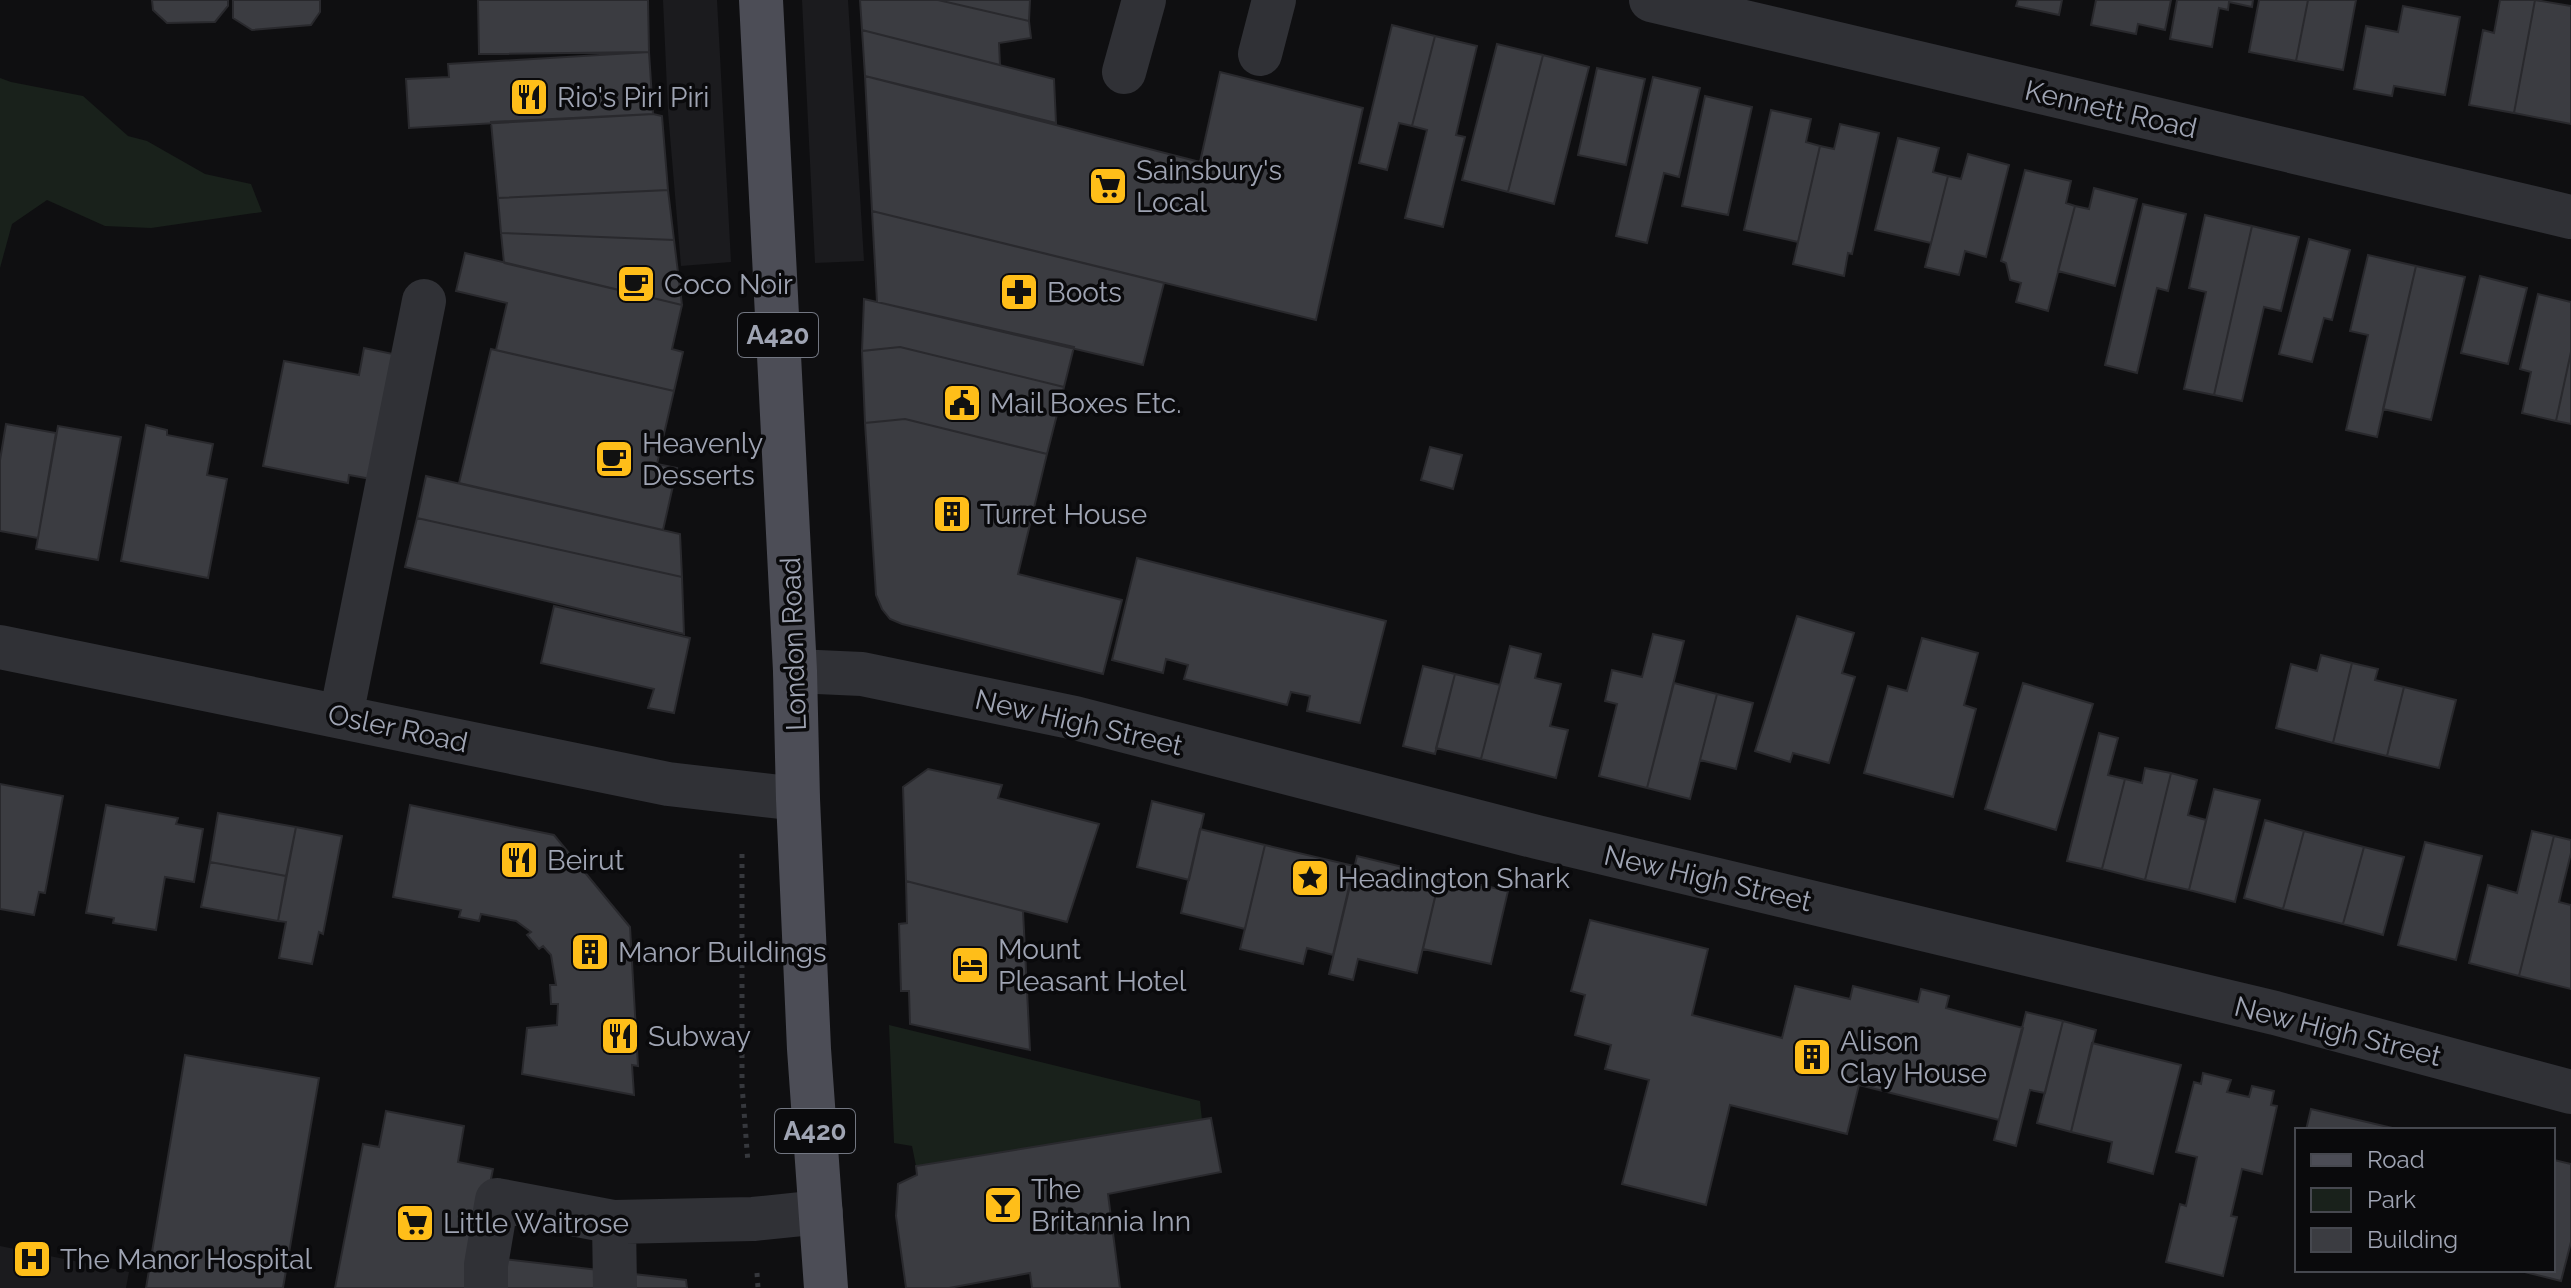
<svg xmlns="http://www.w3.org/2000/svg" width="2571" height="1288" viewBox="0 0 2571 1288" font-family="Raleway,sans-serif">
	<style>
		.built { fill: #1b1b1e }
		.green { fill: #19211b }
		.building { fill: #3b3c41; stroke: #29292d; stroke-width: 2 }
		.lines { fill: none; stroke-linecap: round; stroke-linejoin: round }
		.path { stroke: #36383d; stroke-width: 5; stroke-dasharray: 4 6; stroke-linecap: butt }
		.minor { stroke: #303136; stroke-width: 44 }
		.major { stroke: #4c4d56; stroke-width: 44 }
		.labels { text-anchor: middle; stroke-width: 7; stroke-linejoin: round; paint-order: stroke }
		.shield { fill: #0a0a0c; stroke: #727681; stroke-width: 2 }
		.shield-label { font-size: 26px; font-weight: bold; fill: #9fa4b3 }
		.poi-label { font-size: 28px; fill: #9fa4b3; stroke: #0a0a0c; text-anchor: start }
		.street-label { font-size: 28px; fill: #9fa4b3; stroke: #0a0a0c }
	</style>
	<rect width="100%" height="100%" fill="#0f0f11"/>
	<path class="built" d="M663,0H717L731,262L681,266L668,112Z
		M802,0H848L864,261L815,263Z
		M0,1246L129,1272L126,1288H0Z"/>
	<path class="green" d="M0,78L11,82L83,96L128,136L147,141L205,174L251,184L262,212L151,228L105,226L47,200L12,224L0,268Z
		M889,1025L1200,1101L1202,1120L916,1166L912,1146L894,1143Z"/>
	<path class="building" d="M152,0H228V6L215,22L167,23L153,10Z
		M233,0H320V12L311,25L252,30L233,18Z
		M478,0H648L649,52L479,54Z
		M860,0H938L1029,21L1031,38L999,43L1000,65L862,30Z
		M938,0H1030L1029,21Z
		M2018,0H2062L2059,15L2016,6Z
		M2096,0H2171L2165,30L2138,24L2136,34L2091,25Z
		M2177,0H2253L2252,7L2229,2L2228,10L2219,8L2212,47L2170,39Z
		M2259,0H2308L2296,61L2249,52Z
		M2308,0H2356L2343,70L2296,61Z
		M2500,0H2535L2514,113L2469,105L2483,30L2494,33Z
		M2535,0L2571,6V124L2514,113Z
		M2403,6L2460,17L2445,95L2394,86L2392,96L2354,89L2366,26L2398,32Z
		M1392,25L1435,36L1412,126L1399,123L1387,170L1359,163Z
		M862,30L1054,79L1056,123L865,76Z
		M1435,36L1477,46L1456,135L1465,137L1443,227L1405,218L1427,130L1412,126Z
		M1497,44L1543,55L1508,192L1462,180Z
		M649,52L653,114L409,128L406,79L449,77L448,64Z
		M1543,55L1589,67L1554,204L1508,192Z
		M1597,68L1645,79L1626,165L1578,155Z
		M1220,72L1363,108L1316,320L872,211L865,76L1200,162Z
		M1653,77L1700,88L1679,177L1664,173L1647,243L1616,236Z
		M1705,96L1752,107L1728,215L1682,206Z
		M1771,110L1811,119L1806,142L1820,146L1798,242L1744,230Z
		M653,114L662,116L668,190L498,198L491,122Z
		M1840,124L1879,133L1852,254L1848,253L1844,276L1793,264L1820,146L1834,149Z
		M1898,138L1939,148L1933,172L1948,176L1931,243L1875,230Z
		M1968,154L2009,165L1986,257L1965,251L1959,275L1925,267L1948,176L1961,179Z
		M2025,170L2071,181L2066,203L2075,206L2048,311L2016,302L2021,283L2010,280L2006,263L2001,261Z
		M2094,188L2137,199L2115,286L2058,271L2075,206L2089,209Z
		M668,190L674,240L501,233L498,198Z
		M2143,204L2186,214L2168,291L2157,288L2137,373L2105,365Z
		M872,211L1164,283L1143,365L877,302Z
		M2205,215L2252,226L2214,395L2184,389L2206,292L2189,288Z
		M2252,226L2299,237L2281,311L2264,307L2242,401L2214,395Z
		M501,233L674,240L682,305L504,263Z
		M2309,239L2350,250L2332,320L2324,318L2312,362L2279,354Z
		M465,253L682,305L672,349L683,352L674,391L496,350L507,303L456,291Z
		M2368,255L2416,266L2377,437L2346,430L2368,335L2350,331Z
		M2416,266L2465,277L2431,420L2383,409Z
		M2480,276L2527,288L2508,364L2461,353Z
		M2538,294L2571,302V352L2556,421L2522,413L2531,372L2520,369Z
		M864,299L1074,347L1064,387L900,347L862,351Z
		M900,347L1064,387L1047,454L905,419L865,423L862,351Z
		M364,348L393,354L371,479L349,475L348,483L263,466L284,361L359,375Z
		M491,349L674,391L657,464L677,468L663,530L459,483Z
		M2571,352V424L2556,421Z
		M905,419L1047,454L1018,574L1122,600L1103,674L902,624L890,619L882,609L876,595L865,423Z
		M6,424L56,433L38,538L0,531V460Z
		M146,425L167,430V435L213,444L207,475L227,479L208,578L121,561Z
		M58,426L121,437L98,560L36,549Z
		M1430,447L1462,455L1453,489L1421,480Z
		M426,476L680,534L682,577L417,518Z
		M417,518L682,577L684,634L405,567Z
		M1137,558L1386,621L1360,723L1307,711L1310,696L1291,692L1287,705L1184,679L1188,665L1166,659L1163,673L1112,660Z
		M554,606L690,638L674,713L648,708L654,689L541,663Z
		M1797,616L1854,633L1842,673L1855,677L1829,763L1793,753L1790,762L1755,751Z
		M1653,634L1684,641L1647,788L1599,776L1617,704L1605,701L1612,670L1642,677Z
		M1922,638L1978,653L1964,705L1976,709L1953,797L1864,773L1888,686L1907,691Z
		M1510,646L1541,654L1535,678L1561,684L1550,726L1568,730L1556,778L1481,759Z
		M2321,655L2352,663L2333,743L2276,728L2291,664L2317,671Z
		M2352,663L2378,669L2375,680L2404,687L2387,756L2333,743Z
		M1423,666L1455,674L1435,754L1403,746Z
		M1455,674L1500,685L1481,759L1436,748Z
		M1674,683L1717,694L1690,799L1647,788Z
		M2023,683L2093,704L2056,830L1985,809Z
		M2404,687L2456,700L2439,768L2387,756Z
		M1717,694L1753,703L1736,769L1700,760Z
		M2099,733L2118,738L2108,775L2125,779L2102,869L2067,861Z
		M2145,768L2171,773L2145,880L2102,869L2125,779L2142,783Z
		M928,769L1002,785L998,798L1099,824L1067,922L906,881L903,787Z
		M2171,773L2197,780L2188,815L2206,820L2189,890L2145,880Z
		M0,784L63,796L45,893L39,892L34,915L0,909Z
		M2214,789L2260,800L2235,902L2189,890Z
		M1152,801L1204,814L1189,880L1137,867Z
		M106,805L178,818L176,824L203,829L194,882L165,877L156,930L113,923L114,918L86,913Z
		M410,805L554,835L630,927L638,1066L632,1065L634,1095L522,1074L527,1028L557,1025L558,1004H551L550,985H556L551,955L543,946L539,949L527,935L531,932L516,921L481,914L479,921L459,917L461,910L393,897Z
		M218,813L296,827L286,876L210,862Z
		M2265,820L2304,831L2283,909L2244,898Z
		M296,827L342,836L323,934L319,932L312,964L279,958L286,922L278,921Z
		M1200,829L1265,845L1245,929L1181,913Z
		M2304,831L2364,847L2343,924L2283,909Z
		M2532,831L2554,836L2519,976L2469,963L2488,885L2517,893Z
		M2554,836L2571,840V853L2559,902L2571,905V989L2519,976Z
		M2425,842L2482,856L2456,960L2398,945Z
		M1265,845L1354,866L1333,955L1307,948L1303,964L1240,949Z
		M2364,847L2404,857L2383,935L2343,924Z
		M1357,856L1440,876L1417,973L1358,959L1353,980L1329,974Z
		M210,862L286,876L278,921L201,907Z
		M1440,876L1508,891L1491,964L1423,949Z
		M906,881L1023,911L1030,1050L910,1024L909,991H901L899,924L907,923Z
		M1590,920L1708,949L1692,1015L1782,1038L1795,986L1850,999L1853,986L1918,1002L1921,989L1949,996L1946,1008L2023,1028L1999,1120L1859,1085L1847,1134L1730,1105L1706,1205L1622,1184L1649,1080L1605,1069L1611,1045L1575,1035L1585,995L1571,991Z
		M2026,1012L2063,1021L2045,1093L2030,1090L2016,1146L1994,1140Z
		M2063,1021L2096,1030L2071,1132L2037,1123Z
		M2092,1043L2181,1065L2153,1174L2108,1162L2112,1142L2071,1132Z
		M185,1055L319,1078L283,1288H146Z
		M2203,1073L2231,1080L2227,1092L2249,1097L2252,1086L2274,1091L2271,1105L2277,1106L2262,1174L2242,1169L2231,1216L2237,1217L2223,1276L2166,1262L2180,1204L2186,1206L2197,1157L2176,1152L2194,1082L2201,1084Z
		M2311,1109L2401,1130H2306Z
		M386,1111L464,1126L458,1162L493,1169L475,1258V1288H335L363,1144L379,1147Z
		M1211,1118L1221,1172L1108,1194L1120,1288H1032L1030,1273L949,1288H906L896,1216L898,1184L917,1175L916,1166Z
		M2554,1160L2571,1164V1242L2561,1281L2525,1272L2526,1270H2553Z
		M494,1258L686,1280L687,1288H497Z"/>
	<g class="lines">
		<path class="path" d="M742,854V1085L748,1163
			M757,1273L758,1288"/>
		<path class="minor" d="M1651,0L2571,217
			M1260,54L1274,0
			M1124,72L1144,0
			M0,647L668,784L798,799
			M795,671L862,674L1075,718L1537,837L2275,1013L2571,1092
			M341,716L424,301
			M486,1288V1265L497,1200L614,1222
			M615,1288L614,1222L753,1219L821,1212"/>
		<path class="major" d="M761,0L795,671L798,799L809,1049L826,1288"/>
	</g>
	<defs>
		<symbol id="restaurant-square" viewBox="-11 -11 22 22"><rect x="-9" y="-9" width="18" height="18" rx="4" fill="#ffbe19" stroke="#0a0a0c"/><path d="M-5-6h1v4h1v-4h1v4h1v-4h1v5L-1.5 .5V6h-2V.5L-5-1ZM5-6V6H3V1.5H1.5Q1.5-4 5-6Z" fill="#111"/></symbol>
		<symbol id="supermarket-square" viewBox="-11 -11 22 22"><rect x="-9" y="-9" width="18" height="18" rx="4" fill="#ffbe19" stroke="#0a0a0c"/><path d="M-6-5.5h2.5l.6 2H6L4.5 2H-2.5L-4.4-4H-6ZM-1.5 3.2a1.3 1.3 0 1 0 .1 0ZM3 3.2a1.3 1.3 0 1 0 .1 0Z" fill="#111"/></symbol>
		<symbol id="cafe-square" viewBox="-11 -11 22 22"><rect x="-9" y="-9" width="18" height="18" rx="4" fill="#ffbe19" stroke="#0a0a0c"/><path d="M-5.5-4.5H6V0H3Q3 3.5 0 3.5H-2.5Q-5.5 3.5-5.5 0ZM3-3.2v2h1.7v-2ZM-6 4.5H4V6H-6Z" fill="#111"/></symbol>
		<symbol id="pharmacy-square" viewBox="-11 -11 22 22"><rect x="-9" y="-9" width="18" height="18" rx="4" fill="#ffbe19" stroke="#0a0a0c"/><path d="M-2-6h4v4h4v4h-4v4h-4v-4h-4v-4h4Z" fill="#111"/></symbol>
		<symbol id="civic-square" viewBox="-11 -11 22 22"><rect x="-9" y="-9" width="18" height="18" rx="4" fill="#ffbe19" stroke="#0a0a0c"/><path d="M-.6-6.5H3V-4.5H.6V-3L4-1V1h2V6H-6V1h2V-1L-.6-3ZM-1.2 2.5V6h2.4V2.5Z" fill="#111"/></symbol>
		<symbol id="building-square" viewBox="-11 -11 22 22"><rect x="-9" y="-9" width="18" height="18" rx="4" fill="#ffbe19" stroke="#0a0a0c"/><path d="M-4-6H4V6H1V3H-1V6H-4ZM-2.5-4.3h1.7v1.8h-1.7ZM.8-4.3h1.7v1.8H.8ZM-2.5-1h1.7V.8h-1.7ZM.8-1h1.7V.8H.8Z" fill="#111"/></symbol>
		<symbol id="sight-square" viewBox="-11 -11 22 22"><rect x="-9" y="-9" width="18" height="18" rx="4" fill="#ffbe19" stroke="#0a0a0c"/><path d="M0-6L1.8-2.2L6-1.7L2.9 1.2L3.7 5.4L0 3.3L-3.7 5.4L-2.9 1.2L-6-1.7L-1.8-2.2Z" fill="#111"/></symbol>
		<symbol id="hotel-square" viewBox="-11 -11 22 22"><rect x="-9" y="-9" width="18" height="18" rx="4" fill="#ffbe19" stroke="#0a0a0c"/><path d="M-6-4.5h1.5V1H6V5H4.5V3h-9V5H-6ZM-4 0a1.8 1.8 0 1 1 3.6 0ZM.5 0V-2.5h3Q6-2.5 6 0Z" fill="#111"/></symbol>
		<symbol id="bar-square" viewBox="-11 -11 22 22"><rect x="-9" y="-9" width="18" height="18" rx="4" fill="#ffbe19" stroke="#0a0a0c"/><path d="M-6-5H6L.8 .8V4.5H3.5V6h-7V4.5H-.8V.8Z" fill="#111"/></symbol>
		<symbol id="hospital-square" viewBox="-11 -11 22 22"><rect x="-9" y="-9" width="18" height="18" rx="4" fill="#ffbe19" stroke="#0a0a0c"/><path d="M-5-5h3v3.5h4V-5h3V5h-3V1.5h-4V5h-3Z" fill="#111"/></symbol>
	</defs>
	<g fill-rule="evenodd">
		<use href="#restaurant-square" x="507" y="75" width="44" height="44"/>
		<use href="#supermarket-square" x="1086" y="164" width="44" height="44"/>
		<use href="#cafe-square" x="614" y="262" width="44" height="44"/>
		<use href="#pharmacy-square" x="997" y="270" width="44" height="44"/>
		<use href="#civic-square" x="940" y="381" width="44" height="44"/>
		<use href="#cafe-square" x="592" y="437" width="44" height="44"/>
		<use href="#building-square" x="930" y="492" width="44" height="44"/>
		<use href="#restaurant-square" x="497" y="838" width="44" height="44"/>
		<use href="#sight-square" x="1288" y="856" width="44" height="44"/>
		<use href="#building-square" x="568" y="930" width="44" height="44"/>
		<use href="#hotel-square" x="948" y="943" width="44" height="44"/>
		<use href="#restaurant-square" x="598" y="1014" width="44" height="44"/>
		<use href="#building-square" x="1790" y="1035" width="44" height="44"/>
		<use href="#bar-square" x="981" y="1183" width="44" height="44"/>
		<use href="#supermarket-square" x="393" y="1201" width="44" height="44"/>
		<use href="#hospital-square" x="10" y="1237" width="44" height="44"/>
	</g>
	<g class="labels">
		<g class="shield">
			<rect x="738" y="313" width="80" height="44" rx="6"/>
			<rect x="775" y="1109" width="80" height="44" rx="6"/>
		</g>
		<g class="shield-label">
			<text x="778" y="344">A420</text>
			<text x="815" y="1140">A420</text>
		</g>
		<g class="poi-label">
			<text x="557" y="107">Rio's Piri Piri</text>
			<text x="1136" y="180">Sainsbury's<tspan x="1136" dy="32">Local</tspan></text>
			<text x="664" y="294">Coco Noir</text>
			<text x="1047" y="302">Boots</text>
			<text x="990" y="413">Mail Boxes Etc.</text>
			<text x="642" y="453">Heavenly<tspan x="642" dy="32">Desserts</tspan></text>
			<text x="980" y="524">Turret House</text>
			<text x="547" y="870">Beirut</text>
			<text x="1338" y="888">Headington Shark</text>
			<text x="998" y="959">Mount<tspan x="998" dy="32">Pleasant Hotel</tspan></text>
			<text x="618" y="962">Manor Buildings</text>
			<text x="648" y="1046">Subway</text>
			<text x="1840" y="1051">Alison<tspan x="1840" dy="32">Clay House</tspan></text>
			<text x="1031" y="1199">The<tspan x="1031" dy="32">Britannia Inn</tspan></text>
			<text x="443" y="1233">Little Waitrose</text>
			<text x="60" y="1269">The Manor Hospital</text>
		</g>
		<g class="street-label">
			<text transform="translate(2111 109) rotate(13)" y="10">Kennett Road</text>
			<text transform="translate(793 644) rotate(-92)" y="10">London Road</text>
			<text transform="translate(1079 722) rotate(13)" y="10">New High Street</text>
			<text transform="translate(398 728) rotate(12)" y="10">Osler Road</text>
			<text transform="translate(1708 878) rotate(13)" y="10">New High Street</text>
			<text transform="translate(2338 1031) rotate(14)" y="10">New High Street</text>
		</g>
	</g>
	<rect x="2295" y="1128" width="260" height="144" fill="#0a0a0c" stroke="#46484f" stroke-width="2"/>
	<rect x="2311" y="1154" width="40" height="12" fill="#4c4d56" stroke="#46484f" stroke-width="2"/>
	<text x="2367" y="1168" font-size="24" fill="#9fa4b3">Road</text>
	<rect x="2311" y="1188" width="40" height="24" fill="#19211b" stroke="#46484f" stroke-width="2"/>
	<text x="2367" y="1208" font-size="24" fill="#9fa4b3">Park</text>
	<rect x="2311" y="1228" width="40" height="24" fill="#3b3c41" stroke="#46484f" stroke-width="2"/>
	<text x="2367" y="1248" font-size="24" fill="#9fa4b3">Building</text>
</svg>
